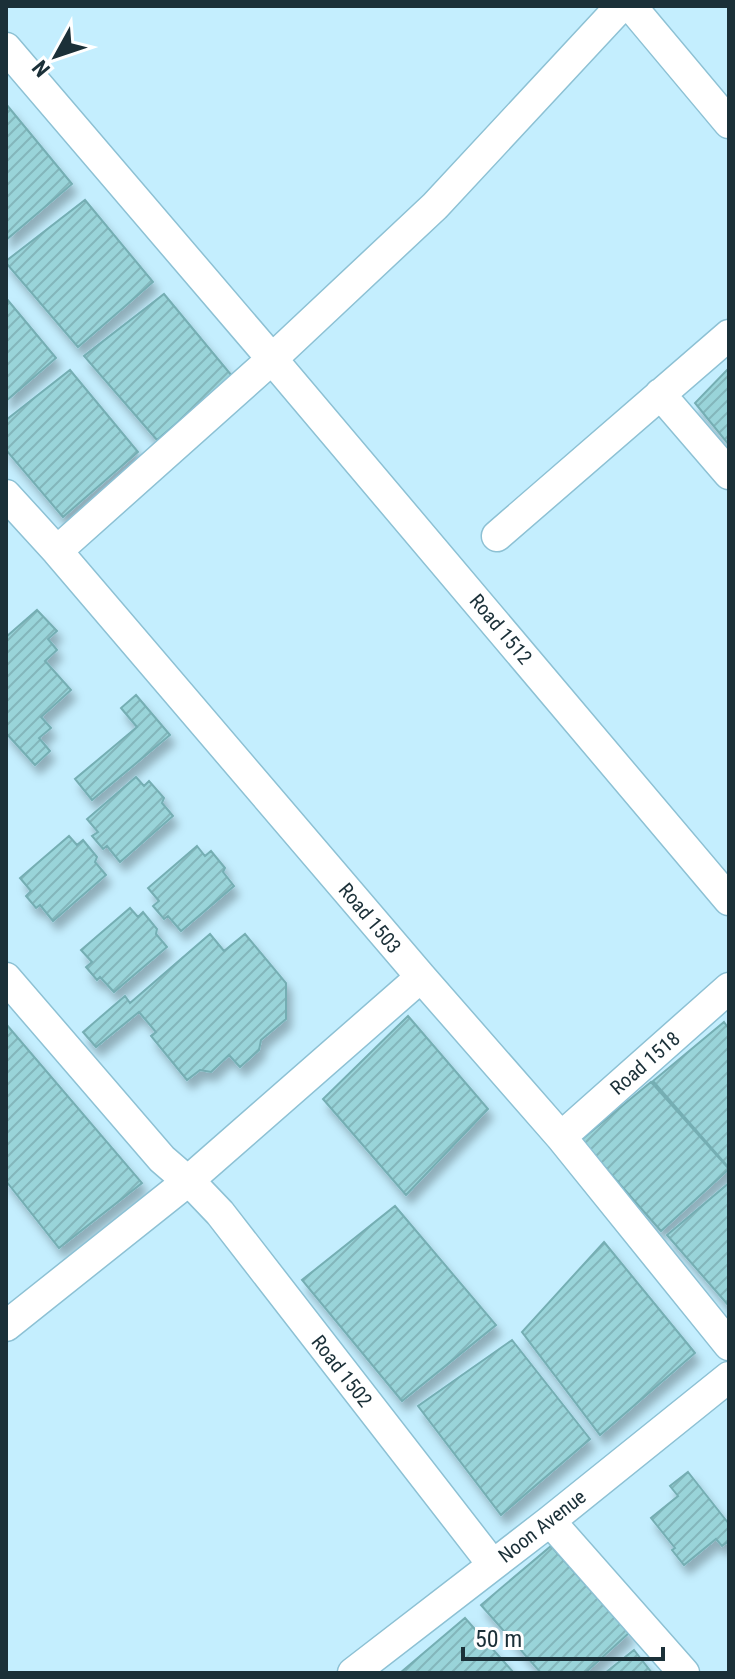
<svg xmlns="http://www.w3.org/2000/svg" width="735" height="1679" viewBox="0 0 735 1679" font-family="'Roboto Condensed',sans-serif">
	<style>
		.building { fill: url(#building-hatch); stroke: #75aeb3; stroke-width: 2; filter: url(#shadow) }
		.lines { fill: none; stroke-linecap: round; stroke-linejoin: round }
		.street-casing { stroke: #8dc1d4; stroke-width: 33 }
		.street { stroke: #fff; stroke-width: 30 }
		.labels { text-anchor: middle; stroke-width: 8; stroke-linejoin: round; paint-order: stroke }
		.street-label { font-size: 20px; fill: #1b3038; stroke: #fff }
	</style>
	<defs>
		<pattern id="building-hatch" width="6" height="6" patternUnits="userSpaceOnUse" patternTransform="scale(2)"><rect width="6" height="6" fill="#99d4d9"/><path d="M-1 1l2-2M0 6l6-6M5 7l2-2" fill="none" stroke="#83b6bb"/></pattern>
		<filter id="shadow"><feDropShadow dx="5" dy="9" stdDeviation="4" flood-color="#0004"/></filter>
	</defs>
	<rect width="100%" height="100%" fill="#c4eefe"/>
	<path class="building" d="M6,104L72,184L6,240Z
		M85,200L153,282L78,347L6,263V261Z
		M164,294L232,376L157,440L84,356Z
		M6,298L56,358L6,401Z
		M729,368V445L695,403Z
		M70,370L138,452L63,517L6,450V420Z
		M37,610L57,631L48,639L57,650L45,661L71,690L41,717L51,728L39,738L50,751L35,765L6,733V637Z
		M136,695L170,735L92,800L75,779L137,727L121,708Z
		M136,777L144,786L149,781L164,798L162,803L173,816L120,862L107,846L103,849L92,836L98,832L87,819Z
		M69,836L77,845L83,840L97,857L95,862L106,875L53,921L40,905L36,908L26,896L31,891L20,878Z
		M197,846L205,856L211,851L225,868L223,872L234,886L181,931L168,916L164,919L153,906L159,901L148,888Z
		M130,908L138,917L143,912L157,929L156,934L167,947L114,992L100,977L97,980L86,967L92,962L81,950Z
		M210,934L224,951L245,934L286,983V1019L261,1040L259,1050L240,1067L229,1055L211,1072L200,1070L187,1080L151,1036L156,1032L139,1012L96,1047L83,1032L125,996L130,1003Z
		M408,1016L488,1109L406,1195L323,1099Z
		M724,1022L729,1029V1168L653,1081Z
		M6,1024L142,1183L59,1248L6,1181Z
		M651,1082L729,1169L661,1231L581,1140Z
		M729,1183V1306L667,1235Z
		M395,1206L496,1325L402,1401L302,1280Z
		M604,1242L695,1353L600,1435L522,1332Z
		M512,1340L590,1439L501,1515L418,1406Z
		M688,1472L729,1524V1541L722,1546L716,1539L684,1565L672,1550L675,1548L651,1518L678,1496L670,1486Z
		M551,1546L629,1633L585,1673H541L481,1605Z
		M465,1618L514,1673H400Z
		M634,1650L652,1673H605Z"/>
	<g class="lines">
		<defs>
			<path id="street" d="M631,6L729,123
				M6,48L272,359L729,900
				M660,394L729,474
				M6,495L57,551L421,977L561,1137L729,1345
				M497,536L729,335
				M57,551L272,359L435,206L621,6
				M6,978L162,1159L199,1191L220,1213L493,1565
				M561,1137L729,988
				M6,1326L188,1181L421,977
				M550,1521L684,1673
				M353,1673L550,1521L729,1377"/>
		</defs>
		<use href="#street" class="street-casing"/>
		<use href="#street" class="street"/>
	</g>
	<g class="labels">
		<g class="street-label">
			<text transform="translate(501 629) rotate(50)" y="7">Road 1512</text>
			<text transform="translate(370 918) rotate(50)" y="7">Road 1503</text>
			<text transform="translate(645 1063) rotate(-41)" y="7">Road 1518</text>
			<text transform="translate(342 1371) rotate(52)" y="7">Road 1502</text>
			<text transform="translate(542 1526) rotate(-38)" y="7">Noon Avenue</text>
		</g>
	</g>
	<rect width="735" height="1679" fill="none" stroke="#1b3038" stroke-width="16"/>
	<g transform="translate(56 56) rotate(230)" stroke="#ffffff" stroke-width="6" paint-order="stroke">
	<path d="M0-6L14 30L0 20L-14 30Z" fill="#1b3038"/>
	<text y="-12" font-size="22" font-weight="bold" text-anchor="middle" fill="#1b3038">N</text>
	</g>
	<path d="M463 1647v12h200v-12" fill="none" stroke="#1b3038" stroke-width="4"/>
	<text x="475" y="1647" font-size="24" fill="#1b3038" stroke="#ffffff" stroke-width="6" paint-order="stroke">50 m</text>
</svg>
